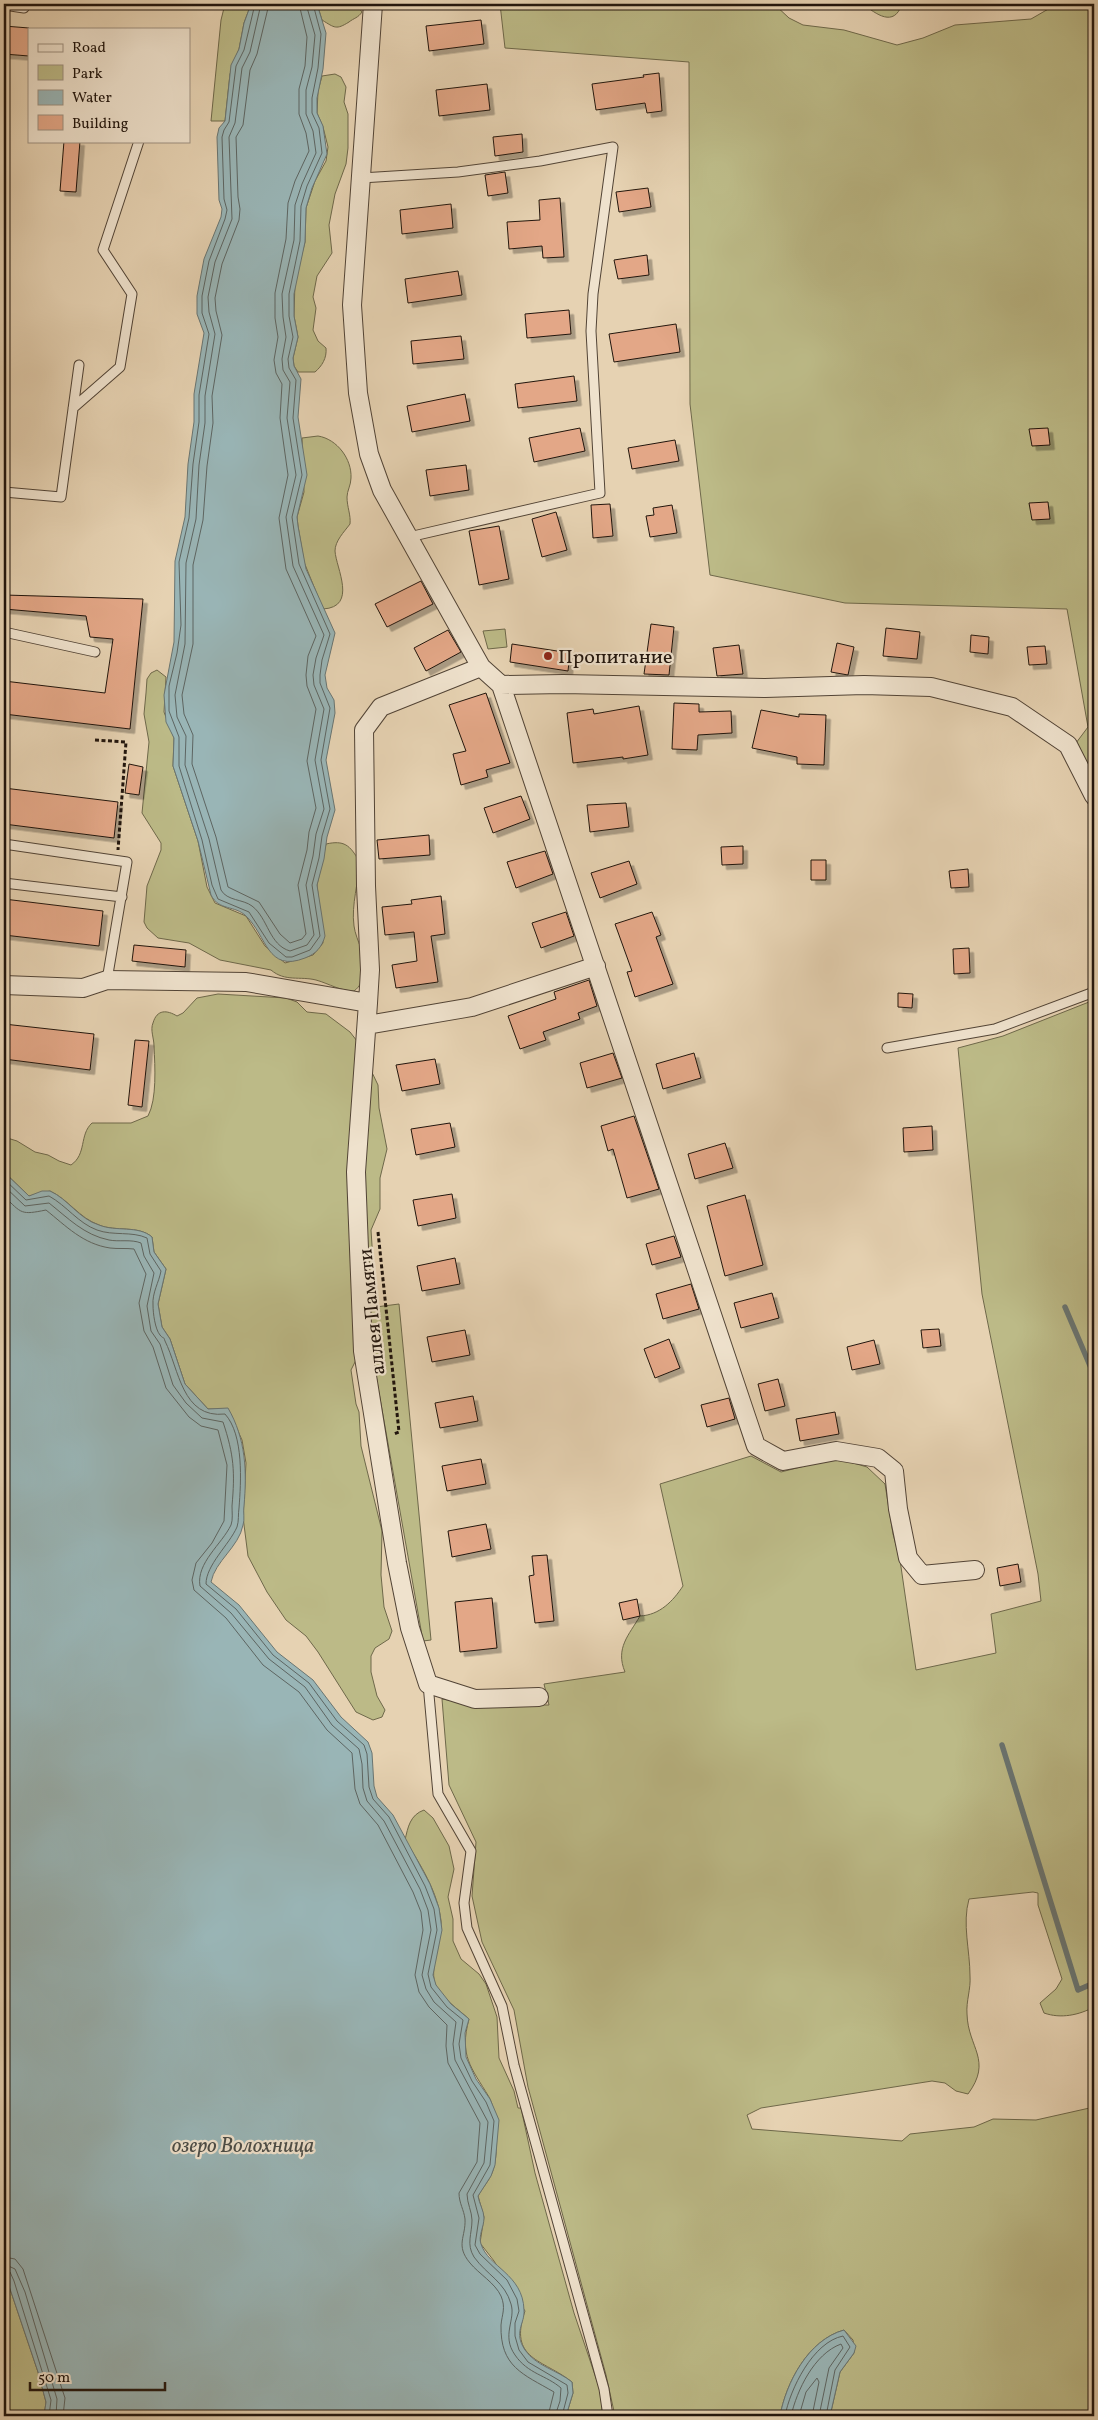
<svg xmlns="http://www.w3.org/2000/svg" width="1098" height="2420" viewBox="0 0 1098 2420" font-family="Vollkorn,serif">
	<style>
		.green { fill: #bcba87; stroke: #6e684a }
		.water { fill: #99b5b6; stroke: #697572 }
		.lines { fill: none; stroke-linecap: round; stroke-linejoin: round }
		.shore { stroke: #5d6562; stroke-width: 1 }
		.stream { stroke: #697572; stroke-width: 5.5 }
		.building { fill: #e3a787; stroke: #21150d; filter: url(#shadow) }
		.service-casing { stroke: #524436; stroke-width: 11 }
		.minor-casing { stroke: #524436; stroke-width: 20 }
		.path { stroke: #21150d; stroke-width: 3; stroke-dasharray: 4 2.5; stroke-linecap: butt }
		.service { stroke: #efe2cd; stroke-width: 9 }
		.minor { stroke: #efe2cd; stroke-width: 18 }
		.poi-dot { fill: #8f2418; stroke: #efe2cd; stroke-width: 2 }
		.labels { text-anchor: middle; stroke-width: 4.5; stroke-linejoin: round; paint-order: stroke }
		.poi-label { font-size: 20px; fill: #21150d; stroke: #efe2cd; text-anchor: start }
		.street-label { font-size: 20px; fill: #21150d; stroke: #efe2cd }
		.water-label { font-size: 21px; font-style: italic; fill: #4b4d48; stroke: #efe2cd }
	</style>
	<defs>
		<filter id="shadow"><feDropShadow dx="4.5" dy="4.5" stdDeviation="0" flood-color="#0004"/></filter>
	</defs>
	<rect width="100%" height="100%" fill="#e6d2b2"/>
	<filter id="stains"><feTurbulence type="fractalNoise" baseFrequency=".004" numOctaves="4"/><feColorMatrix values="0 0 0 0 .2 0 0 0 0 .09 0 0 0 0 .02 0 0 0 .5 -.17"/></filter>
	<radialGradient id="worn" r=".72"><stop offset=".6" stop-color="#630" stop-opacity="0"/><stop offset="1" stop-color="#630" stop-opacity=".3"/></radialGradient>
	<path class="green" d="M225,4H251L244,23L239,49L230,74L225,121H211L221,20Z
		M317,4H356L362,12C358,18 354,18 349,22C336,30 335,28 322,20Z
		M500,4H774L789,18L803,25L844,30L897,45L923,38L955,25L1031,19L1057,4H1094V777L1076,743L1088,727L1067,609L845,603L710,575L690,404L689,62L505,48Z
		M863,4H902C894,28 876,14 863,4Z
		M335,74L341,77L346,87L344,102L348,114V148L346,164L335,194L329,225L332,253L317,276L313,297L316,308L313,330L318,341L326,348C327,358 322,366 315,372H298L294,366L293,358L298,337L294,316L295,281L305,242L306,208L315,181L326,161L328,147L323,127L317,113L318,91L322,76Z
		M318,436C337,439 352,459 351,478C351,485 347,491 347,497C347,507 351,515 350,524C344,532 335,541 335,551C336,568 358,607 323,609L304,562L298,526L297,517L304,492L302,438Z
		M505,629L507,647L488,649L483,631Z
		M157,670L166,677L164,712L174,738L173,766L198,841L207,887L215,903L246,916L265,946L285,963L313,955L323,943L317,885L326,844C344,840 350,845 359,861C359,883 351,904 354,926C356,941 367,956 365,971C364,978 360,987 354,991C340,991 330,984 316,980C300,976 285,982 271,970L220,960L189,943L158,938L147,928L144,922L147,886L161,850V843L142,813L149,742L144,714L146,693L147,679L151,673Z
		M218,994L286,998L297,1002L307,1012L326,1014L350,1032L357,1041L378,1085L379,1108L387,1149L380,1178V1209L371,1230L374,1276L369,1293L356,1360L351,1370L356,1404L359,1412L361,1446L382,1531L381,1575L384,1607L392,1631L389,1639L375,1648L371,1656V1672L377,1696L385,1710L382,1717L373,1720L356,1712L318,1652L306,1636L286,1620L267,1592L248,1556L243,1517L246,1463L242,1440L228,1409H208L185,1384L170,1339L162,1327L158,1304L166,1269L154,1252L152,1237C138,1225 116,1232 99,1225C79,1218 68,1199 50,1191L29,1196L4,1172V1137L17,1141L35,1152L48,1155L59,1161L71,1165C87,1154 79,1135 92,1123H131L148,1116C157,1099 155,1067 154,1046C154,1038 150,1030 153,1023C157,1009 167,1010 177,1016L183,1013L197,998Z
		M1094,1000V2007C1079,2015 1061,2019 1044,2013L1040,2003L1056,1989L1062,1979L1038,1905V1893L1033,1892L969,1899C962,1924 970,1950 970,1976C971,1989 966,2001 967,2014C968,2048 993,2060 968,2094L956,2091L945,2083L932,2081L761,2108L747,2115L752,2129L902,2141L910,2134L974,2127L993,2119L1036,2120L1094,2107V2416H830L840,2372L854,2353L853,2340L844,2330C808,2340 786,2383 780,2416H615L606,2375L528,2087L514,2010L482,1942L472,1896L476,1842L449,1785L442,1699L479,1705H549L544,1684L625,1672C615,1648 629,1635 640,1616C660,1615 673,1601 683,1586L660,1484L751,1456L781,1472L836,1458L867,1467L885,1484L893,1534L900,1560L916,1670L996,1653L991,1614L1041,1601L1038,1574L982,1294L958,1048L1003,1036Z
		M399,1304L431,1640L423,1641L375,1370L368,1308Z
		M424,1810L433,1818L449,1846L454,1869L448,1897L453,1919V1941L461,1959L479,1974L486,1984L497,2017L499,2058L514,2091L518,2108H521L535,2173L574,2313L600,2390L603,2416H566L573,2393L572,2382C543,2359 508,2360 525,2311L494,2261L480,2243L484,2217L478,2196C482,2188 489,2181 492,2173C499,2157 498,2113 489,2097C471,2067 459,2056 469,2019C458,2009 443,1999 436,1986C428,1969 443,1940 441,1921C438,1892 420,1864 405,1840C408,1827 410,1815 424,1810Z
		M4,2271L38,2372L46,2402L44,2416H4Z"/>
	<path class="water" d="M251,4H317L326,33L323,69L317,98V113L323,126L327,154L312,188L306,208L305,242L294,294V316L298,337L293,358L294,366L301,379L298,417L307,475L297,517L298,526L306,569L335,633L325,675L327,688L334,700L335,713L326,760L335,810L327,837L324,859L317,885L325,936C322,947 316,954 305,958C267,973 267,936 246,916C235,905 219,911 211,895L198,841L173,766L174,738L166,722L164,695L174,642L175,561L185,517L188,464L194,422V394L204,333L197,314V296L204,259L221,217L222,209L219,200L217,137L219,128L225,121L231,65L239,49L244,23Z
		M4,1172L29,1196L42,1191H50C68,1199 79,1219 99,1225C116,1232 138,1225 152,1237L154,1252L166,1269L158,1304L162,1327L170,1339L185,1384L208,1409L228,1408C246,1439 247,1472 244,1506C243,1512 245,1520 243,1525C239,1547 215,1561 211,1582L239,1605L277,1652L313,1680L341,1717L368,1742L372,1753L374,1786L377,1797L393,1815L430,1884L439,1908L442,1930L433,1975L436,1985L451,2004L469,2019L465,2033L466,2057L476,2079L490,2099L499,2120L495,2165L491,2176L478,2196C479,2203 484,2211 484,2218C484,2227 478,2236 481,2244C488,2267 523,2274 524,2310C525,2324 513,2332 525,2350C536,2366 557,2370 572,2382L573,2393L566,2416H44L46,2402L38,2372L4,2271Z
		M844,2330L856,2346L854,2353L840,2372L830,2416H780C786,2383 808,2340 844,2330Z"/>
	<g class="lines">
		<path class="shore" d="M255,4L244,50L236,66L229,122L224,130L222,137L224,199L227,210L225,219L209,261L202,296V313L209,334L199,395V422L193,464L189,518L179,562L181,625L177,653L169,686V711L179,737V766L202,840L212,885L218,899L249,912L269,943L286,957H292L310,950L320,936L312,885L319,858L322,836L330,809L321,760L330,708L320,683V675L322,660L330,634L299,564L292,517L302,475L293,418L296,380L289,368L288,359L293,337L289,316V294L300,241L301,206L307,186L322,153L319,128L312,113V98L318,68L321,34L313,4
			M261,4L250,52L242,68L235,123L229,137L232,219L215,262L208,297L209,312L215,334L205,396V423L199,465L196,519L186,563L185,644L175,695L177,717L186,736L185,765L209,839L221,890C227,901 243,899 252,906C268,918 269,945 290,951L307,945L314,935L306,885L313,856L316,834L324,809L315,760L324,709L314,685L313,675L316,658L324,635L293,566L286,517L296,475L287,418L290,382L283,370L282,359L286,337L283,317L282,294L294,240L295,205L302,184L316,153L313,131L306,114V90L312,67L315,35L306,4
			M269,4L257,54L250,70L243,125L236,137L238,197L240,209L239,220L222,264L215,298L216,311L222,335L212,396L213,423L207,466L203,520L193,565V644L182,695L184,714L193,735L192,764L216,837L228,887L259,902L280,934L290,943L302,939L306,934L298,885L307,850L309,832L316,808L307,761L316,709L307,686L306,675L308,656L316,636L286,569L279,518L288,475L280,418L282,384L276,373L274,360L278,337L275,318V293L286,239L288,203L295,181L309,151L306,133L299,114V89L305,66L307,37L299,4
			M4,1179L26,1200L49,1196C67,1206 78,1223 97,1230C113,1236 132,1231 147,1238L150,1254L161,1271C159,1282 152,1293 153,1305C153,1313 155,1329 160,1335C164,1340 163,1335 165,1341C179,1369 182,1419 225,1414C244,1435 241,1482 239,1508C238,1514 239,1521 237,1527C229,1545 206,1565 206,1584L236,1609L273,1655L309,1683L337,1721L364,1745L367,1754L369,1787L373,1799L389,1817L425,1886L434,1909L437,1930L428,1974L431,1987L447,2007L463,2020L459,2044L461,2058L472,2081L486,2102L494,2121L490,2165L473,2195L479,2218L475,2245L480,2254L507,2280L517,2299L519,2311L515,2323V2336L519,2350L528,2362L567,2385L568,2393L562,2416
			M4,1186L25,1206L49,1203C68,1218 84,1235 109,1240C119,1242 131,1239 141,1243L144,1256L154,1273L147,1306L151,1331L160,1344L173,1385L186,1403L202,1418L223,1422C234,1455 235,1472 232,1506C232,1512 233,1520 231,1525C222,1544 196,1563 200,1586L231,1613L269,1659L305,1687L332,1725L359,1749L362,1764L363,1788L367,1801L384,1821L420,1889L428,1910L431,1930L422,1975L426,1989L434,2002L456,2022L453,2044L455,2060L488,2122L484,2163L467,2194C467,2203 472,2212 472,2220C472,2234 466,2244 474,2257C487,2275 505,2282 511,2304C516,2320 501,2335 515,2355C528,2374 546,2375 561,2388L560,2401L555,2416
			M4,1196C22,1214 21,1215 46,1210C66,1226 83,1244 110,1248C118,1249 126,1248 134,1249L146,1274L139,1303L144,1331L153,1347L166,1388L189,1417L201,1426L218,1430L227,1465L224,1521L212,1543L196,1563L192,1580L194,1590L226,1618L263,1665L299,1692L327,1730L352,1753L355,1789L360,1804L378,1825L413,1892L421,1912L423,1930L415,1975L419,1992L429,2007L447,2025L446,2046L448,2063L480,2123L477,2162L459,2193C459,2203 464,2210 465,2219C466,2237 455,2245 470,2263C479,2274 495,2283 501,2296C506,2308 502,2314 501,2325C500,2367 523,2374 554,2392L548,2416
			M4,2257L15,2259L23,2269L65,2398L63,2416
			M4,2264L15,2269L25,2292L57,2399L56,2416
			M4,2271L10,2272L14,2281L51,2400L49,2416
			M785,2416C790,2389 813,2342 843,2336L850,2347L835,2370L826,2416
			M791,2416C797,2390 814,2354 841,2344L843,2348L829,2368L819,2416
			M799,2416L806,2392L817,2378L819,2382L812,2416"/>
		<path class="stream" d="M1065,1307L1094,1375
			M1092,1649L1094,1656
			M1002,1745L1078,1990L1094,1983"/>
	</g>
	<path class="building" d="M481,20L484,44L429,51L426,26Z
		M4,26L29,28V56L4,54Z
		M659,73L662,111L647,113L645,103L596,110L592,84L644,77L643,75Z
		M487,84L490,110L439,116L436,90Z
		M522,134L523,152L495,156L493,137Z
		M64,141H80L76,192L60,191Z
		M505,172L508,193L488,196L485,175Z
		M648,188L651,207L619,212L616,192Z
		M560,198L564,257L543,258L542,246L509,249L507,222L540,220L539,200Z
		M451,204L453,228L402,234L400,210Z
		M647,255L649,275L618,279L614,260Z
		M458,271L462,295L408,303L405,279Z
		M569,310L571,334L527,338L525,314Z
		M676,324L680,352L614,362L609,334Z
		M461,336L464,359L413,364L411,341Z
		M574,376L577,401L518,408L515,384Z
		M465,394L470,421L412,432L407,406Z
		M580,428L585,451L534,462L529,438Z
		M1048,428L1050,445L1032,446L1029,429Z
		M675,440L679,461L632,469L628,448Z
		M466,465L469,490L430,496L426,470Z
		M1048,502L1050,519L1032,520L1029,503Z
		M610,504L613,536L593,538L591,505Z
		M672,505L677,533L650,537L646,516L654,515L653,508Z
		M556,512L567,550L542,557L532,519Z
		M499,526L509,579L479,585L469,531Z
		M421,581L433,604L387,627L375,604Z
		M4,595L143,599L130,729L4,714V681L105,693L113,639L90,637L86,616L4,609Z
		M651,624L674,627L669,675L644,674Z
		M886,628L920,632L917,659L883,656Z
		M448,630L461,652L426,671L414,648Z
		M971,635L989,637L988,654L970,652Z
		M837,643L854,647L848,675L831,672Z
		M512,644L570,653L568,671L510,662Z
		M739,645L743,674L717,676L713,648Z
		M1045,646L1047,664L1029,665L1027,647Z
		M486,693L510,763L486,770L488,777L461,785L453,754L466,751L449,705Z
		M674,703L699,704V712L731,711L732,733L698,735L697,750L672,749Z
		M639,706L648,755L623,759V757L573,763L567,713L593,709L594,714Z
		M761,710L799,717V714L826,715L824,765L797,764V757L752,748Z
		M129,764L143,767L139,795L125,793Z
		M4,788L118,802L114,838L4,824Z
		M521,796L530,819L493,833L484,808Z
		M626,803L629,827L590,832L587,805Z
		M429,835L430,855L379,859L377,840Z
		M743,846V864L722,865L721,847Z
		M545,851L553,874L516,888L507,862Z
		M811,860H826V880H811Z
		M629,861L637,884L600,898L591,873Z
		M968,869L969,887L951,888L949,871Z
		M441,896L445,934L431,936L438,982L396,988L392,965L417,961L414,932L385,935L382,907L412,904L411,900Z
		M4,899L103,911L99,946L4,935Z
		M566,912L574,936L541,948L532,923Z
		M652,912L661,935L656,937L673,984L635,997L627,972L632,971L615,924Z
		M134,945L186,950L185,967L132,961Z
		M969,948L970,973L954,974L953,949Z
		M589,980L597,1006L578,1013L580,1019L543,1032L546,1040L520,1049L508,1016L556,999L554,992Z
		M898,993L913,994L912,1008L898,1007Z
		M4,1024L94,1034L90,1070L4,1059Z
		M135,1040L149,1041L142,1107L128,1105Z
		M613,1053L622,1078L587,1088L580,1063Z
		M694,1053L701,1078L663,1089L656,1064Z
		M435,1059L440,1084L402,1091L396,1065Z
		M634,1116L659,1189L627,1198L613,1149L608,1151L601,1126Z
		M450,1123L455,1147L416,1155L411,1129Z
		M932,1126L933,1150L904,1152L903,1128Z
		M725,1143L733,1168L695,1179L688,1154Z
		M452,1194L456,1218L418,1226L413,1200Z
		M745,1195L763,1265L725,1276L707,1206Z
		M674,1236L681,1257L652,1265L646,1244Z
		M455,1258L460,1284L422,1291L417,1266Z
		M691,1284L699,1309L663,1319L656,1294Z
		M772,1293L779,1318L741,1328L734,1303Z
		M939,1329L941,1346L923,1348L921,1330Z
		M465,1330L470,1355L432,1362L427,1337Z
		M669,1339L680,1368L655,1378L644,1349Z
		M874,1340L880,1364L852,1370L847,1347Z
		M778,1379L785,1406L765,1411L758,1384Z
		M473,1396L478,1421L440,1428L435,1403Z
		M729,1398L735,1419L707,1427L701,1405Z
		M835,1412L839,1434L800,1441L796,1419Z
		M481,1459L486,1484L447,1491L442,1466Z
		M486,1524L491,1549L452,1557L448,1531Z
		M547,1555L554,1621L535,1623L529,1576L534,1575L532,1556Z
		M1018,1564L1021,1582L1000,1586L997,1568Z
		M492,1598L497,1648L460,1652L455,1602Z
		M637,1599L640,1616L623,1620L619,1603Z"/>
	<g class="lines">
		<defs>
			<path id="service" d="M4,5L24,8
				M361,178L458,172L540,161L613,147L593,294L591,331L600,493L409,537
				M73,408L120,367L132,294L103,250L139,141
				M4,492L61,497L79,365
				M4,632L95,652
				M4,844L127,862L107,980
				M4,883L122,897
				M887,1048L995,1029L1094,992
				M428,1684L438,1794L471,1851L464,1903L467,1928L502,2006L514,2065L604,2389L608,2416"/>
			<path id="minor" d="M481,667L501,685L563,684L765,688L864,685L931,687L1012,707L1068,745L1094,796
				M501,685L756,1446L783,1461L836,1451L878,1458L894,1471L898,1509L908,1558L922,1575L975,1570
				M4,985L83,988L107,980L246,982L368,1003L370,970L366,886L364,730L381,707L481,667L382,490L369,454L358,393L352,305L373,4
				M368,1003L356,1172L363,1351L397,1563L410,1628L428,1684L475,1699L539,1697
				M367,1025L472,1007L596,966"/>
		</defs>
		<use href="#service" class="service-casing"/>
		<use href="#minor" class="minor-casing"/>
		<path class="path" d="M95,740L126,742L118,850
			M378,1232L399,1432L394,1434"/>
		<use href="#service" class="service"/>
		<use href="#minor" class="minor"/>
	</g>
	<circle class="poi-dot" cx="548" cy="656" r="5"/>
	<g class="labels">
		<g class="poi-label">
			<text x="558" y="663">Пропитание</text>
		</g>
		<g class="street-label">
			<text transform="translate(371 1312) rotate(-96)" y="7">аллея Памяти</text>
		</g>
		<g class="water-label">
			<text x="243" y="2152">озеро Волохница</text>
		</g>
	</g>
	<rect width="1098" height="2420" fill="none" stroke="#e6d2b2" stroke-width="20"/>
	<rect x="5" y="5" width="1088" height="2410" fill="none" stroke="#21150d" stroke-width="2.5"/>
	<rect x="10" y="10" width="1078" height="2400" fill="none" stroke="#21150d"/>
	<rect x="28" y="28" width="162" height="115" fill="#efe2cd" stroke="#9d9080"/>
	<rect x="38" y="44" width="25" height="8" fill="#efe2cd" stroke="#9d9080"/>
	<text x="72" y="52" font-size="15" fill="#21150d">Road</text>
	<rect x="38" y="65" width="25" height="15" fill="#bcba87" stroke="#9d9080"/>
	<text x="72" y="78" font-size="15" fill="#21150d">Park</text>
	<rect x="38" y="90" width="25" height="15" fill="#99b5b6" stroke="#9d9080"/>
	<text x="72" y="102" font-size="15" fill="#21150d">Water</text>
	<rect x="38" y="115" width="25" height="15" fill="#e3a787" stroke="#9d9080"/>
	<text x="72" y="128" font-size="15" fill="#21150d">Building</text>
	<path d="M30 2382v8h135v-8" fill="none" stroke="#21150d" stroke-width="2.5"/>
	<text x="38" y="2382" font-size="15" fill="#21150d" stroke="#efe2cd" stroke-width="4" paint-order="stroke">50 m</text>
	<rect width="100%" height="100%" filter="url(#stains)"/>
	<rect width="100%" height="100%" fill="url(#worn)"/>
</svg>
